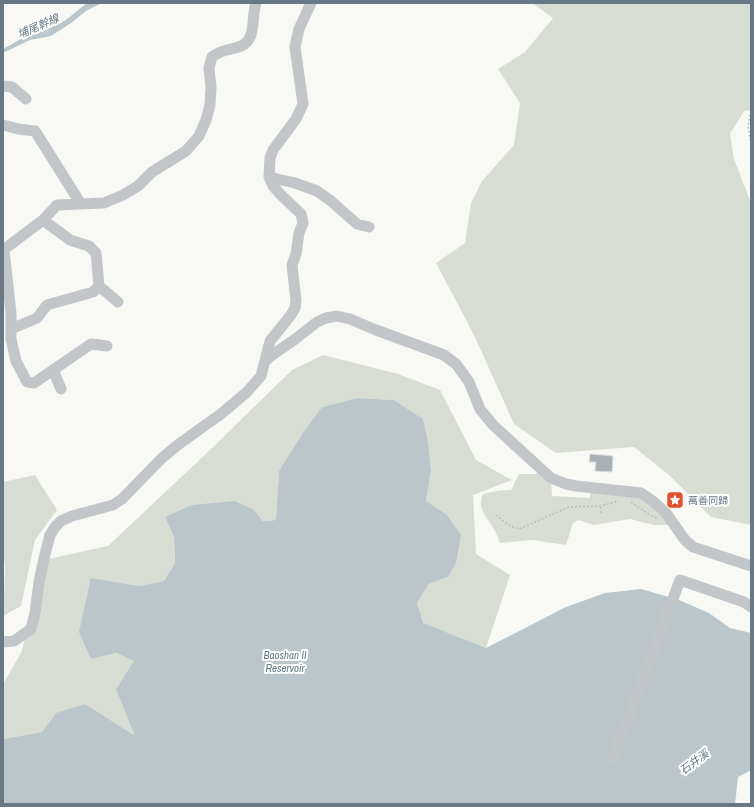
<svg xmlns="http://www.w3.org/2000/svg" width="754" height="807" viewBox="0 0 754 807" font-family="'Archivo Narrow','Noto Sans TC',sans-serif">
	<style>
		.green { fill: #d8ddd4 }
		.water { fill: #bac6ca }
		.lines { fill: none; stroke-linecap: round; stroke-linejoin: round }
		.stream { stroke: #bac6ca; stroke-width: 2.5 }
		.building { fill: #a8b1b6; stroke: #dadad8 }
		.path { stroke: #babdbf; stroke-width: 1.5; stroke-dasharray: 2 2; stroke-linecap: butt }
		.minor { stroke: #c2c6c9; stroke-width: 11 }
		.labels { text-anchor: middle; stroke-width: 4; stroke-linejoin: round; paint-order: stroke }
		.poi-label { font-size: 10px; fill: #687985; stroke: #fff; text-anchor: start }
		.water-label { font-size: 11px; font-style: italic; fill: #637a81; stroke: #fff }
	</style>
	<rect width="100%" height="100%" fill="#f8f8f5"/>
	<path class="green" d="M532,3H751V110L744,111L730,134L734,159L751,203V525L711,517L669,475L634,447L556,453L514,424L474,335L436,263L465,243L471,203L482,181L514,145L520,103L498,69L525,52L553,18Z
		M323,355L398,374L440,390L476,460L512,480L473,495L476,554L510,575L486,648L422,623L417,603L429,584L448,577L456,563L446,514L426,501L431,471L423,419L394,400L357,398L322,407L279,471L276,520L263,521L254,510L165,517L174,537L175,563L164,581L140,586L91,578V659L116,653L134,661L135,736L56,713L42,732L3,739V684L21,653L48,559L108,546L210,450L292,370Z
		M540,468L551,478L552,496L590,498V487L641,493L674,525H654L630,519L593,525L579,520L573,523L566,545L532,540L500,543C498,537 495,531 492,526C485,514 477,509 483,494L497,491L511,490L519,474H536Z
		M35,475L57,510L35,540L21,606L3,616L5,569L3,543V482Z"/>
	<path class="water" d="M87,3H96L71,23L51,36L30,40L3,53V49L26,36L47,32L67,19Z
		M357,398L394,400L423,419L428,443L431,471L426,501L446,514L461,535L456,563L448,577L429,584L417,603L423,623L486,648L566,607L605,593L641,589L679,600L709,613L730,628L751,633V770L738,777L735,804H3V739L42,732L56,713L85,704L135,736L116,689L134,661L116,653L91,659L79,632L91,578L140,586L164,581L175,563L174,537L165,517L192,505L235,501L254,510L263,521L276,520L279,471L303,433L322,407Z"/>
	<g class="lines">
		<path class="stream" d="M87,9L99,3
			M32,36L59,25"/>
	</g>
	<path class="building" d="M590,454L613,456L612,472L595,471L596,462H589Z"/>
	<g class="lines">
		<path class="path" d="M751,111L748,126L751,144
			M631,502L650,515L657,518
			M667,502L675,500
			M601,507V515
			M496,515L508,525L519,529L569,507L601,506L618,501"/>
		<path class="minor" d="M3,86L12,87L26,99
			M3,125L18,129L35,131L81,204
			M269,177L295,183L317,191L331,201L357,224L369,227
			M3,250L43,220L57,205L104,203L123,195L138,186L152,172L186,151L199,136L206,120L210,105L211,87L209,68L212,57C224,48 230,51 241,46C257,40 251,16 256,3
			M4,250L11,313V339L16,361L27,382L34,383L91,344L107,346
			M99,286L118,302
			M11,329L37,318L47,305L93,292L99,286L96,253L89,246L70,240L43,220
			M265,361L275,353L294,340L317,322L326,318L337,316L350,319L376,330L444,355L456,364L469,382L480,409L493,425L551,478L566,484L576,486L641,493L654,502L666,513L685,540L693,547L751,566
			M53,370L61,389
			M3,642L14,641L31,629L35,613L39,582L45,554L50,535L55,527L61,521L72,516L113,505L122,499L162,458L179,444L221,414L247,392L261,376L270,341L291,315L295,308L296,301L292,265L296,254L299,233L303,223L301,214L279,193L273,186L269,177L270,158L273,150L296,119L303,104L295,47L299,29L311,3
			M613,758L680,580L744,602L751,607"/>
	</g>
	<defs>
		<symbol id="sight-square" viewBox="-11 -11 22 22"><rect x="-9" y="-9" width="18" height="18" rx="4" fill="#de512f" stroke="#fff"/><path d="M0-6L1.8-2.2L6-1.7L2.9 1.2L3.7 5.4L0 3.3L-3.7 5.4L-2.9 1.2L-6-1.7L-1.8-2.2Z" fill="#fff"/></symbol>
	</defs>
	<g fill-rule="evenodd">
		<use href="#sight-square" x="665" y="490" width="20" height="20"/>
	</g>
	<g class="labels">
		<g class="poi-label">
			<text x="688" y="504">萬善同歸</text>
		</g>
		<g class="water-label">
			<text transform="translate(38 26) rotate(-24)" y="4">埔尾幹線</text>
			<text x="285" y="659">Baoshan II<tspan x="285" dy="13">Reservoir</tspan></text>
			<text transform="translate(694 762) rotate(-37)" y="4">石井溪</text>
		</g>
	</g>
	<rect width="754" height="807" fill="none" stroke="#687985" stroke-width="8"/>
</svg>
